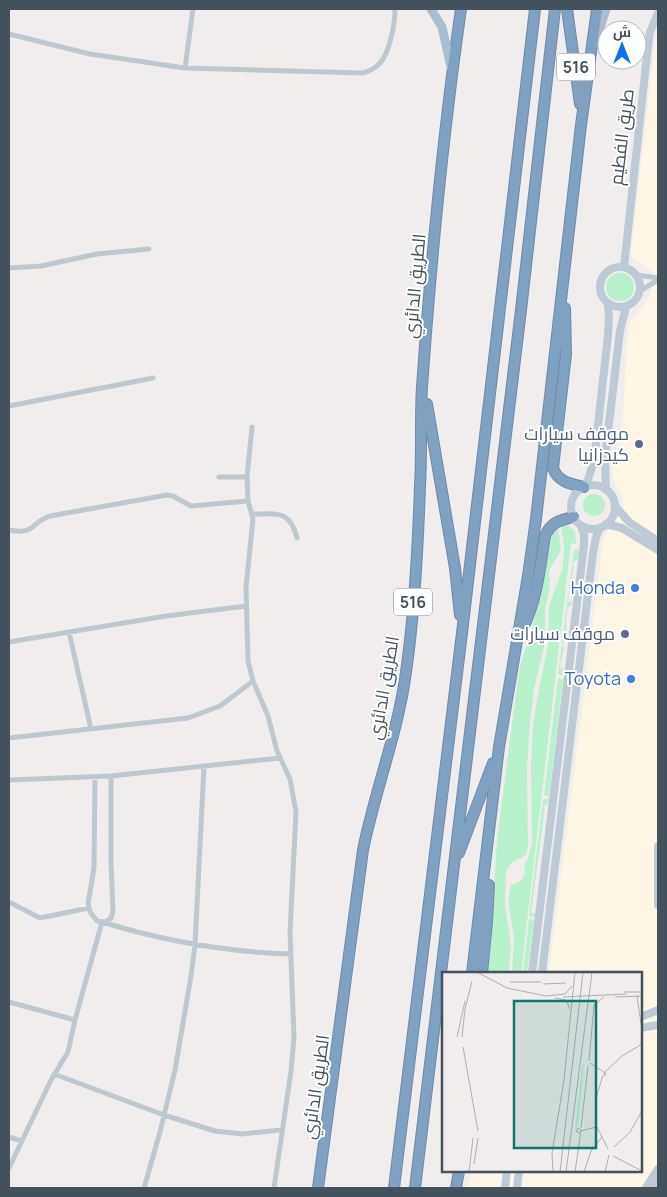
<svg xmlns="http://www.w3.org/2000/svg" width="667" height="1197" viewBox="0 0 667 1197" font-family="Manrope,Cairo,sans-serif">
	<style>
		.commercial { fill: #fdf6e5 }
		.green { fill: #b8f2cd }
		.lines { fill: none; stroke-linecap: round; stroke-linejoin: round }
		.highway-casing { stroke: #6c8cad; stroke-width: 12 }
		.street { stroke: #bdc9d1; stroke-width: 5 }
		.secondary { stroke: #bdcad6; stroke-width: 8 }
		.primary { stroke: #abbecf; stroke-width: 9 }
		.highway { stroke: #81a1c1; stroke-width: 10 }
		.service-dot { fill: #5c6f8a; stroke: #fff; stroke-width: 2 }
		.shop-dot { fill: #3f7fe0; stroke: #fff; stroke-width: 2 }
		.labels { text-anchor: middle; stroke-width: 4; stroke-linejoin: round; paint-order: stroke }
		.shield { fill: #fff; stroke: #7c868e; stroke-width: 1 }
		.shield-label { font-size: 16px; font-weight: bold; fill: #44525d }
		.street-label { font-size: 18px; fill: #44525d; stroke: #fff }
		.service-label { font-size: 18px; fill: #4e5e75; stroke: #fff; text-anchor: end }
		.shop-label { font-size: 18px; fill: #366cbe; stroke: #fff; text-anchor: end }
		.inset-road { fill: none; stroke: #acafb3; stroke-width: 1 }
		.view { fill: #0f766e; fill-opacity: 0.15; stroke: #0f766e; stroke-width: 2.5 }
		.inset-edge { fill: none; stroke: #44525d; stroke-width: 2.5 }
	</style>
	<rect width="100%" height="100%" fill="#f1eded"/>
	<path class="commercial" d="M658,31V1188H467L472,1171H641V973H549L603,541L604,536L609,531L624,509L623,497L614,481L612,469L623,419L628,328L631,320L644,307L651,293L653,272L632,257L631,251L655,43Z"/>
	<path class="green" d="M606 287a14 14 0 1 1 28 0a14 14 0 1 1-28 0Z
		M583 505a11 11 0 1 1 22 0a11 11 0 1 1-22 0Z
		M567,525L575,531L576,544L571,543L521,973H512L514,937L508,901L511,885C522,883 527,875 524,864L528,858L532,843L531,765L533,725L538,694L548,644L549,606L563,567L564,544L561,526Z
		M558,528L561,550L549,571L550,588L545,610V642L534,690L530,724L527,767L528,847L525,856L511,863L506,872L505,904L511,947L509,971L508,973H487L492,921L497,840L519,671L542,592L552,535Z
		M578,547H579L578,559L573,563L574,568L568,597L569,602L572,601V604L567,609V616L566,618V630L564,637L565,639L562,646L564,648C562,655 561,662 560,669H564L563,675H559L558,673L574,550H578Z
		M558,678L563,680L549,796L544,795Z
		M543,799H548V803L543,807L545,810L543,813L544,815L531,913H535L534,917L529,916Z
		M529,919L534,920L527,973H523Z"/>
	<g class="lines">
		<defs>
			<path id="highway" d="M567,9L580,104
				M565,308L566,354L553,468C558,482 571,484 584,487
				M427,404L455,568L460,615
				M522,630C537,601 540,568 545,536C551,522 560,520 573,517
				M459,853L493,763
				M472,973L499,747L528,576L536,519L581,125L597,9
				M482,973L487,922L489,885
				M318,1188L363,850C375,790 398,733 406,672C415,610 418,547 420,485C422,452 420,419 422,387C431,260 443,134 461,9
				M394,1188L462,633L535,9
				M415,1188L521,310L555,9
				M456,1188L459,1171"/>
		</defs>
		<use href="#highway" class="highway-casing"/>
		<path class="street" d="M9,34L90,54L185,68L363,73C369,71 375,69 380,63C390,52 395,23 395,9
			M185,68L193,9
			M9,268L41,266L97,254L149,249
			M637,275L658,278
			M640,291L658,280
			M9,406L153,378
			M252,427L247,477L248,501L253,519L246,587L248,661L253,681L268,716L277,751L290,779L296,812L290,932L294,1038L291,1071L274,1188
			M219,477H247
			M253,514C278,514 290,510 297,538
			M9,530C37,535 29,523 50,516L167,495L173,496L191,506L248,501
			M69,632L91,729
			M9,642L166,616L246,606
			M9,738L188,718L220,706L253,681
			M95,777L94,868L88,904L90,912L97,921L106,922L111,918L113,912L111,862V776
			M9,780L111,776L280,758
			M9,902L40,918L89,908
			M9,1002L75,1020
			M54,1074L164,1115L215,1131L242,1134L281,1130
			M9,1137L22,1141
			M9,1168L51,1080L68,1052L75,1020L102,922C164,941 226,952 290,954
			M144,1188L160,1132L175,1070L191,976L195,945L204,766"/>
		<path class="secondary" d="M600 287a20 20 0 1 1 40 0a20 20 0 1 1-40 0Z
			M624,267L648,46L650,32L658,13
			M571 507a22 22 0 1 1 44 0a22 22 0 1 1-44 0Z
			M586,486L594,461L608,335L609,318L608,303
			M606,490L605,457L620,331L626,307
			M615,506L629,522L658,541
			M606,524L622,528L658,550
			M658,846V905
			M532,973L584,545V535L581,526
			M542,973L593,553L596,537L600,528
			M641,1017L658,1010
			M641,1028L658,1025
			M505,1188L507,1171
			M517,1188L519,1171
			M646,1188L658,1169
			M655,1188L658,1183"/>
		<path class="primary" d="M431,9L442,27L451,67
			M595,43L606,9"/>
		<use href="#highway" class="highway"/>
	</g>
	<g class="service-dot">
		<circle cx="639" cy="444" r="5"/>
		<circle cx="625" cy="634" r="5"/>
	</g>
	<g class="shop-dot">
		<circle cx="635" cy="588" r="5"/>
		<circle cx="631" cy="679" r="5"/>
	</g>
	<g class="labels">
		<g class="shield">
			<rect x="557" y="53.5" width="38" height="27" rx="4"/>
			<rect x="394" y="588.5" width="38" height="27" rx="4"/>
		</g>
		<g class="shield-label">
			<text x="576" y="73">516</text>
			<text x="413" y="608">516</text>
		</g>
		<g class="street-label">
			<text transform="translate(622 137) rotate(-83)" y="6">طريق الفطيم</text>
			<text transform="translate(415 286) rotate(-85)" y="6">الطريق الدائري</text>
			<text transform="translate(384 688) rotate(-80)" y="6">الطريق الدائري</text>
			<text transform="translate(316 1087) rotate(-82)" y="6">الطريق الدائري</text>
		</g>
		<g class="service-label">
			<text x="629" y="440">موقف سيارات<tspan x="629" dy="21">كيدزانيا</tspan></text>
			<text x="615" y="640">موقف سيارات</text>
		</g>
		<g class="shop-label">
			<text x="625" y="594">Honda</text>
			<text x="621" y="685">Toyota</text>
		</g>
	</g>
	<g transform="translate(442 972)">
		<rect width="200" height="200" fill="#f1eded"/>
		<path d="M142,93L136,153L133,158L140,94Z" fill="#b8f2cd"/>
		<path class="inset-road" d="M35,0L65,16L104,24L123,22L130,14M68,10H99M101,12L124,11M182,20H200M195,24L200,58M121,25L185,22M173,25L200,24M113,26L124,28L128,37M23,37L30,9M15,65L23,29M20,65L23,37M21,75L36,159M147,89L152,33L162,25M148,91L162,100L163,104V100M163,100L180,84L200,72M154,152V126L161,103M155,155L166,177M139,156L146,94M139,159L154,155M172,175L188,160L200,139M171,184L200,199M32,192L36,166M27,200L31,166M111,200L110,181L122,108L133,0M118,200L141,0M124,200L150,0M133,200L139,158L136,156L134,159L138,161M142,200L149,179L160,165M163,200L167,183"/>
		<path class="view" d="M72,29H154V176H72Z"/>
		<rect width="200" height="200" class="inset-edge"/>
	</g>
	<rect width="667" height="1197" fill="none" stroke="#44525d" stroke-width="20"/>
	<g transform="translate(622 45)"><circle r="24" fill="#ffffff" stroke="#b4babe"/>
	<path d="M0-4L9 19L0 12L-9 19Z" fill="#0b72ed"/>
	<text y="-8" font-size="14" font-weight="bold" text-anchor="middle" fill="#44525d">ش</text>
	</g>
</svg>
